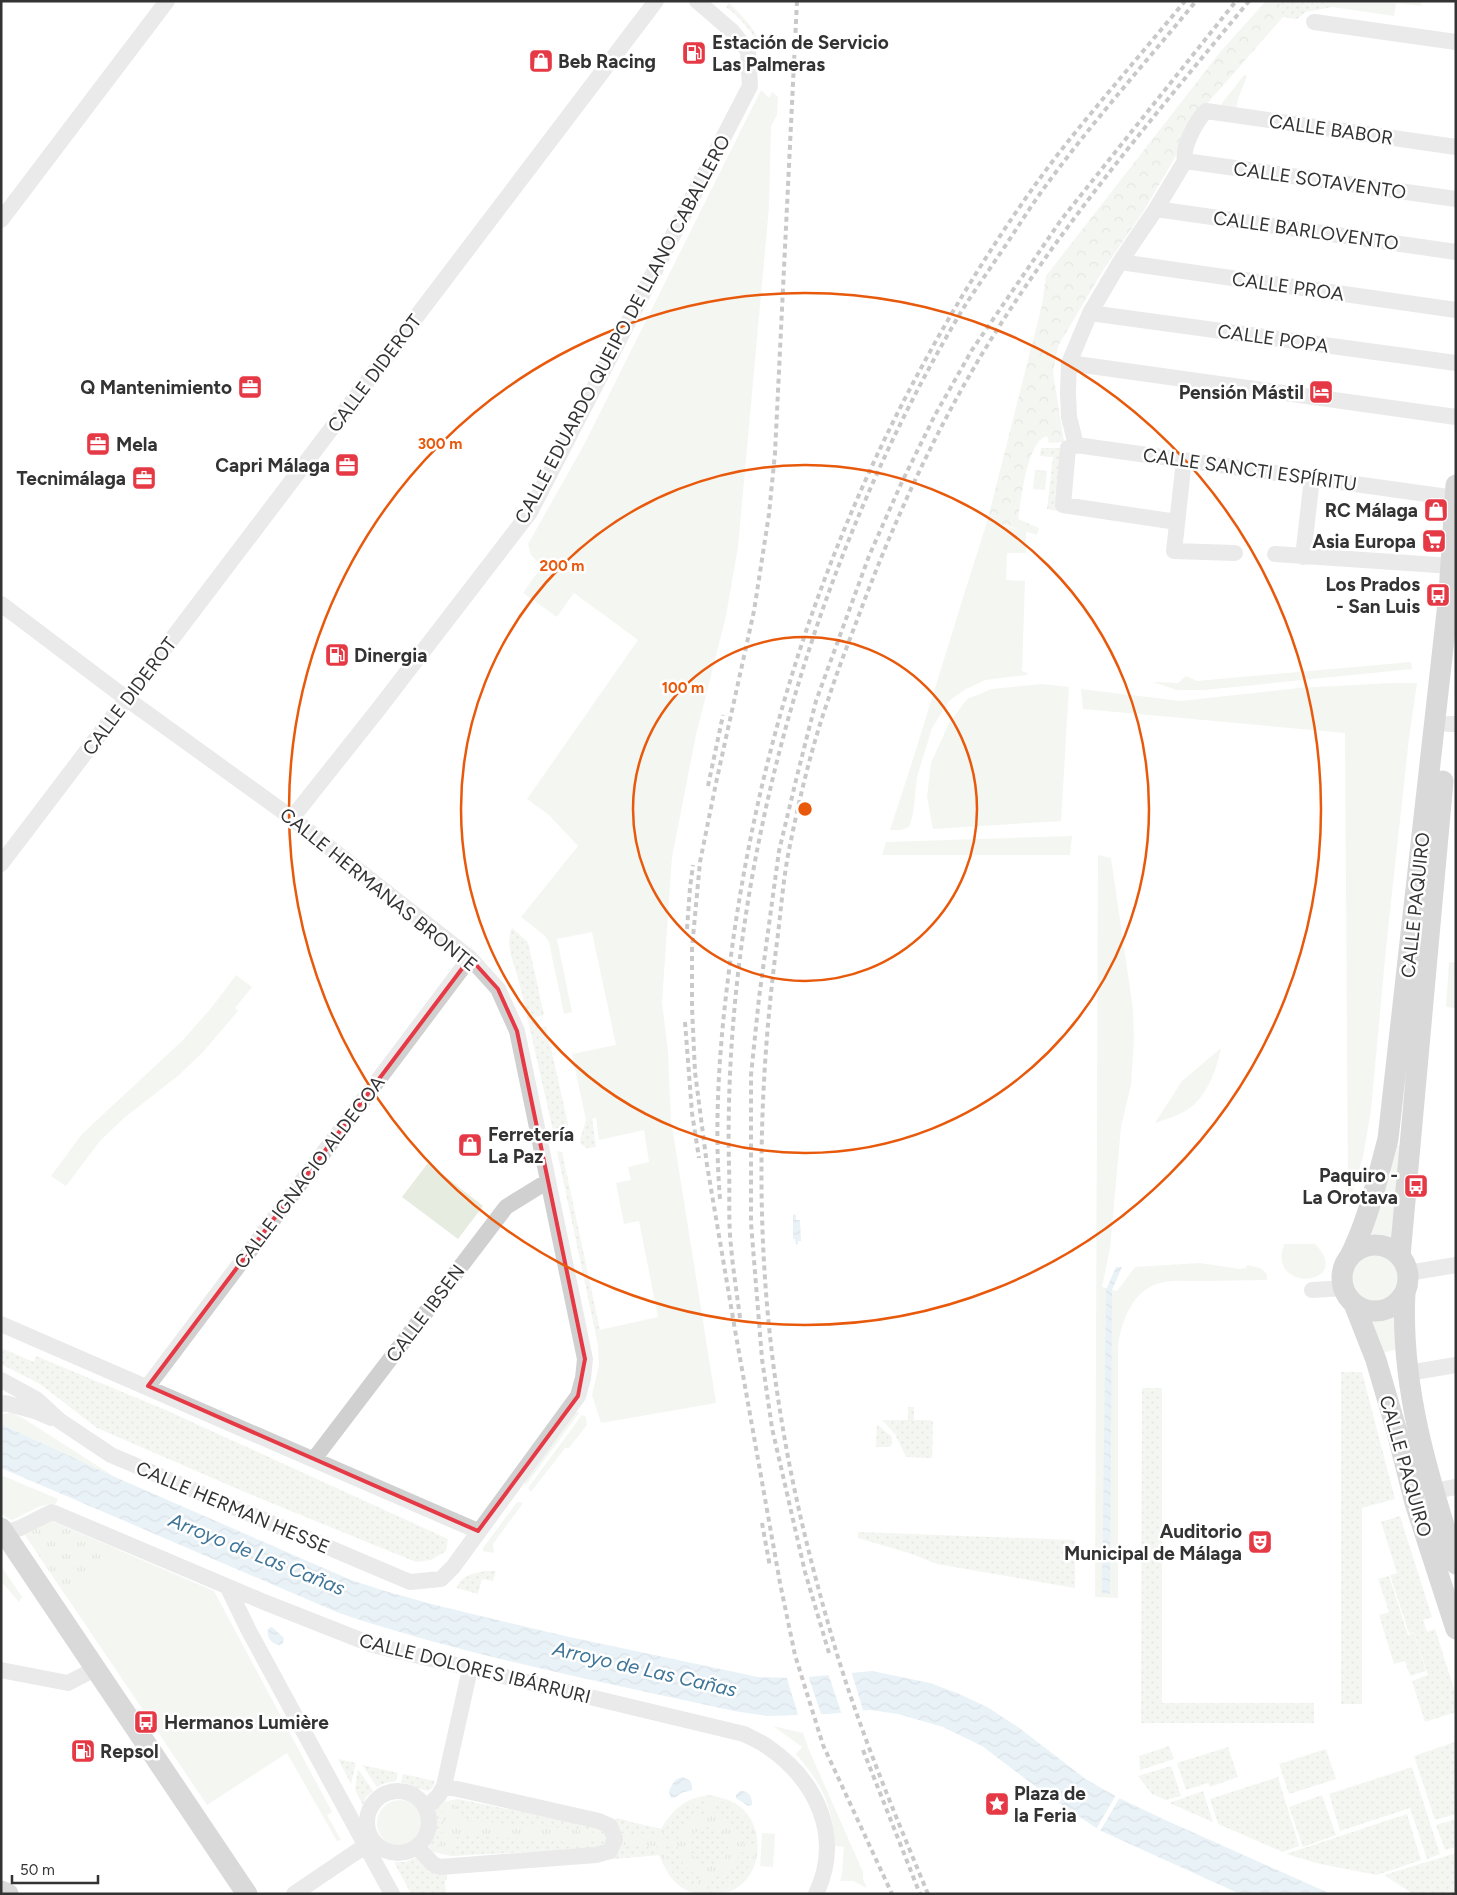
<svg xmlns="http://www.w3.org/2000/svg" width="1457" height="1895" viewBox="0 0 1457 1895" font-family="Figtree,sans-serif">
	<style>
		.grass { fill: #e6ecdf }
		.forest { fill: url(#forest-crowns) }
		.park { fill: url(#park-tufts) }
		.garden { fill: url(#garden-dots) }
		.water { fill: url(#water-waves) }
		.pier { fill: #fff }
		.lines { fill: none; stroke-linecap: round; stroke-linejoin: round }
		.minor { stroke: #d0d0d0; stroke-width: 16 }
		.major { stroke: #ababab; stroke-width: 21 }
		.rail { stroke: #888; stroke-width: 4; stroke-dasharray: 5 4; stroke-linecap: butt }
		.marked { fill: none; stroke: #e63946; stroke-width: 4; stroke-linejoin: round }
		.ring { fill: none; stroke: #e8590c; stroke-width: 2.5 }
		.labels { text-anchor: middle; stroke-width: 5; stroke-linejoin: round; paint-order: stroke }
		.poi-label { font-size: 19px; font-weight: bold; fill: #333; stroke: #fff; text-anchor: end }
		.street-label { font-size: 19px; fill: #333; stroke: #fff }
		.water-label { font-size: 20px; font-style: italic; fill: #3f7597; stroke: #fff }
		.centre { fill: #e8590c; stroke: #fff; stroke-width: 2.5 }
		.ring-label { font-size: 15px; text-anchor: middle; font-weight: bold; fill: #e8590c; stroke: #fff; stroke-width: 5; stroke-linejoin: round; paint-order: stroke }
	</style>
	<defs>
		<pattern id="forest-crowns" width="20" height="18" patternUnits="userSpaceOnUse" patternTransform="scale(1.25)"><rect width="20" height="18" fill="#e6ecdf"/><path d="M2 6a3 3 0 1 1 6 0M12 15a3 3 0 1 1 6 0" fill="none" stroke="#c6cbc0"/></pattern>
		<pattern id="park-tufts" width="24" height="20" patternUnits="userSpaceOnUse" patternTransform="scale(1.25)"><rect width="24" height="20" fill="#e6ecdf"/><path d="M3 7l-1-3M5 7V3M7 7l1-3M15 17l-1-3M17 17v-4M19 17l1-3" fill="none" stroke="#c6cbc0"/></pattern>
		<pattern id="garden-dots" width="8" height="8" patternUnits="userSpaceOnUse" patternTransform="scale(1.25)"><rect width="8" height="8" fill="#e6ecdf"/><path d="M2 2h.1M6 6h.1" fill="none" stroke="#c6cbc0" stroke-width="1.8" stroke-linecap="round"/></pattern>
		<pattern id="water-waves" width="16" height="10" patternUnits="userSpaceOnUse" patternTransform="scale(1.25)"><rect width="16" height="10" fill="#cfe2ee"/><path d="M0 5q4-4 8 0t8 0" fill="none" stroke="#b2c2cd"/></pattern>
	</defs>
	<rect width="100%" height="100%" fill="#fff"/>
	<path class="grass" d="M1335,1H1422L1421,6L1396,3L1394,16L1332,7V2Z
		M1244,75L1247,76L1238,99L1236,110L1219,107Z
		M761,90L769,98L772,92L778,97L777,115L771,126L769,207L738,547L726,616L696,735L672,857L662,1002L668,1052L671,1120L716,1403L601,1423L592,1395L599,1365L598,1346L595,1331L658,1317L639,1221L624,1224L616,1183L631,1180L628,1167L649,1162L644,1130L599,1140L596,1118L586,1120L572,1054L616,1045L592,932L557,939L572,1012L564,1014L549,942L544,935L521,917L578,846L549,815L527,799L638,640L574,593L557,617L523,593L542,566L531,555L528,544L585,443Z
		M987,522L1026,531V553H1007L1006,580L1025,581L1022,671L1028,673L1027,675L985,680L964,690L949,701L932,728L917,777L913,814L909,827L901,830H890C924,728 954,624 987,522Z
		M1411,662L1412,669L1204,690H1177L1153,682L1178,683L1186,676L1197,681Z
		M1392,683H1417L1409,738L1386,948L1371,1110L1363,1157L1351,1196H1348L1345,733L1083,709L1081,689L1181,701L1299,688Z
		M1042,684L1069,687L1061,821L933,829L927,797L931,763L949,723L967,699L992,689Z
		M1072,836L1070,855H882L886,842Z
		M1098,855L1111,858L1133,1009L1134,1040L1131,1085L1121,1127L1110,1248L1102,1287L1117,1291L1135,1267L1200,1263L1240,1269L1246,1268L1247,1265L1260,1268L1267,1274V1280C1246,1280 1224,1281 1202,1281C1190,1281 1176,1280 1164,1282C1133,1288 1122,1319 1118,1346V1598L1095,1597Z
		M1449,962L1456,963V1008L1446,1007Z
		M236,975L252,987L235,1008L238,1011L203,1052L179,1075L124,1118L100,1141L66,1186L51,1176L82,1134L183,1040L212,1007Z
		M1221,1048C1217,1068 1208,1094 1191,1107C1182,1115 1166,1119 1155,1123L1182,1081Z
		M1392,1144L1402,1146L1397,1243L1384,1237H1365Z
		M428,1163L483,1206L458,1239L402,1197Z
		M1284,1244H1315C1356,1285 1266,1295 1284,1244Z
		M1349 1278a25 25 0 1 1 50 0a25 25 0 1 1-50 0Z
		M1398,1313L1401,1348L1383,1353L1367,1319H1386Z
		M578,1412L579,1413L526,1485L524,1481L574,1413Z
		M11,1413L21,1417L115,1477L1,1424V1414Z
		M582,1415L586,1417L587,1425L569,1448H565L531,1492L528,1488Z
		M1,1475L58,1499L56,1504C39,1503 27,1514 12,1520L7,1518L1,1513Z
		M517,1502L523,1503L493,1544L494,1553L483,1551V1548Z
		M51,1521L214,1591L332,1812L327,1815L341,1840L337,1841L287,1753L207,1805L25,1535Z
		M1,1566L22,1597L19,1602L1,1581Z
		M773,1726L803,1733L809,1750L863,1872V1879L867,1888L853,1881H840L842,1874L844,1847L835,1846C832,1805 823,1785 796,1754L802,1747Z
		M377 1823a23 23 0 1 1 46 0a23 23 0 1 1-46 0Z
		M762,1833L775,1834L773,1867L760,1866Z"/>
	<path class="forest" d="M1266,1H1279L1283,17L1205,106L1143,212L1102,272L1058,346L1053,372L1064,442L1049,443L1047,436C1027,440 1021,501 1018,519L1039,528L1037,535L1005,525L987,522L1042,305L1046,276L1221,51Z"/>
	<path class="park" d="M1035,470L1047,471L1045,490L1033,489Z
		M51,1521L119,1550L66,1596L25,1535Z
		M709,1795C719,1797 729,1799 738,1805C768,1826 764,1884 724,1893C718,1895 711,1894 705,1894C680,1894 668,1877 659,1855L612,1859C623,1842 623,1838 615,1818L661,1829C673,1809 685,1798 709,1795Z
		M457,1799L605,1829L609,1842L451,1856L429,1851L436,1826V1817L434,1808L439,1803Z"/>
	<path class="garden" d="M1279,1H1335L1332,2V7L1306,12L1297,19L1283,17Z
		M729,3C746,19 757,32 765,54C755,36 742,19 726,7Z
		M1041,448H1063L1058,511L1047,509L1053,457L1040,456Z
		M512,928L528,942L544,1015L536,1017L539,1028L546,1026L568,1124L567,1130L562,1140L555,1139L518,977C513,962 505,943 512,928Z
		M592,1118L596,1147L587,1148L581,1144L580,1140L586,1120Z
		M557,1151L562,1152L600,1330L595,1331Z
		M1,1348L34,1362L36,1356L168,1411L448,1539L446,1551L431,1560L416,1562L254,1496L97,1428L40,1384L1,1364Z
		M1341,1372H1362L1395,1499L1362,1508V1704H1341Z
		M1142,1388H1162V1703H1314V1723H1141Z
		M908,1407H914V1420H930L933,1422L932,1458L906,1457L895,1434L882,1420H908Z
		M877,1424L892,1437V1444L890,1447H876Z
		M1400,1516L1432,1617L1423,1620L1427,1632L1435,1629L1456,1695V1712L1425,1722L1412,1681L1428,1675L1414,1632L1409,1633L1390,1575L1397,1573L1381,1522Z
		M858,1532L1075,1540V1588L937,1564L912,1554L858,1538Z
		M485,1571H496L493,1581L482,1579L478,1594L457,1588C460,1576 474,1573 485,1571Z
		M1389,1576L1408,1635L1414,1633L1426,1671L1410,1676L1405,1661L1394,1664L1379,1615L1389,1612L1378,1579Z
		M1455,1742L1456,1814L1435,1820L1414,1756Z
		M1169,1746L1174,1759L1140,1770L1139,1756Z
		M1228,1747L1238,1777L1210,1787L1208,1783L1186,1790L1177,1763Z
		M1326,1749L1336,1779L1289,1794L1279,1764Z
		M338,1759L356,1763L351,1784Z
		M362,1765L398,1773L396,1781L385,1783L377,1787Z
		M1171,1766L1181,1796L1166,1800L1152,1794L1138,1776Z
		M1412,1767L1440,1854L1427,1859L1410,1808L1340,1831L1329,1794Z
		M358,1769L373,1791L366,1797L363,1805L355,1790Z
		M403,1774L435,1781L433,1787L429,1791C419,1790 411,1784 401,1782Z
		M1278,1777L1299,1846L1283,1852L1218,1824L1210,1799Z
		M1203,1791L1213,1822L1169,1803Z
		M1322,1795L1336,1835L1303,1847L1289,1807Z
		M457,1799L605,1829L609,1834L585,1832V1830L460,1820L455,1802Z
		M704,1800V1814C691,1817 681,1826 678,1839L663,1838C669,1816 683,1804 704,1800Z
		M714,1800C738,1805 752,1820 755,1844H741C739,1827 728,1818 713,1814Z
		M439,1803C446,1820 445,1836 434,1852L429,1851C429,1845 432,1841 434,1836C437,1826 436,1817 434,1808Z
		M1407,1814L1421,1860L1377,1875L1320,1864L1286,1854Z
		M615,1819L661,1829L659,1837L621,1833Z
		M1456,1819V1847L1445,1850L1436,1825Z
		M690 1846a19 19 0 1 1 38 0a19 19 0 1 1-38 0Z
		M458,1834L585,1844V1841L609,1842L604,1848L451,1856Z
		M621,1845L657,1846L659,1855L612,1859Z
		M663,1846L678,1847C679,1862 687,1871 700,1876L696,1890C676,1882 665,1868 663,1846Z
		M740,1852L754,1854C747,1877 731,1890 707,1892L708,1878C724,1876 736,1868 740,1852Z
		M1456,1853V1894H1413L1384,1875Z
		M420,1856L447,1872V1880H445L446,1894H411L394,1862H405Z"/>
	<path class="water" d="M793,1214L796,1215V1220H800L801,1241H798V1244L796,1245L795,1239H793Z
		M1116,1267H1122L1112,1290L1110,1594L1102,1593L1106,1290Z
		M1,1424L115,1477L351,1580L385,1591L435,1605L565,1636L758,1677L797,1678L872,1671L930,1683L957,1693L987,1707L1018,1727L1087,1780L1117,1797L1163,1819L1331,1894H1240L1099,1830L1043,1792L982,1746L943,1727L898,1714L870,1710L828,1714L768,1716L734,1711C602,1682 467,1656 339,1613L1,1468Z
		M272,1627L284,1638L283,1643L280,1645C271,1645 265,1635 269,1628Z
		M683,1777C690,1780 693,1783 692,1790L681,1793L676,1797L671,1798L669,1792C671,1785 675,1778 683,1777Z
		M740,1791C748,1790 753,1797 752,1805L748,1806L736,1798V1795Z"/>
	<path class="pier" d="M851,1671L864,1713L842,1715L828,1673Z
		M786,1675H808L822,1717L799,1718Z
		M1116,1795L1120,1797L1099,1833L1095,1831Z"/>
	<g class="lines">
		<path class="minor" d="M1314,22L1456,42
			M1185,161L1456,199
			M1156,209L1456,252
			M1,220L167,1
			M1120,262L1456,310
			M1090,313L1456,363
			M1069,363L1456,417
			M1076,445L1069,417L1068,392L1069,363L1090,313L1120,262L1156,209L1185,161C1182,147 1196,121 1206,111L1456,147
			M1076,445L1455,498
			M1076,445L1068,448L1063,505L1177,522
			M1184,460L1174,551L1235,553
			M1275,554L1452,566
			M1303,557L1312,478
			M1,604L127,699L292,818L470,958L498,989L517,1031L585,1359L583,1378L578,1396L453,1567L441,1579L410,1582L111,1455L60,1421L36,1399L1,1380
			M1448,724H1456
			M292,818L377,711L530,512L750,86L748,51L732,31L697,1
			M1,864L656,1
			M1408,1273L1456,1265
			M1312,1290L1344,1288
			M1,1324L478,1531
			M1408,1373L1456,1365
			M148,1386L470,958
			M1,1404L5,1403L35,1411L51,1418
			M314,1459L506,1207L548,1181
			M1433,1491L1456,1487
			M4,1533L20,1528L52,1512L264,1602L373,1645L744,1734C752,1738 761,1742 768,1747C817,1781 843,1837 816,1894
			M228,1588L249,1631L392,1894
			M1,1670L68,1683L95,1669
			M367 1822a31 31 0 1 1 62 0a31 31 0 1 1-62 0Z
			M426,1808L439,1795L444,1786L470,1669
			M417,1847L433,1864L440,1867L596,1855L610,1851L615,1839L610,1826L599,1821L444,1786
			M294,1894L365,1846L371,1839"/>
		<path class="major" d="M1342 1278a33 33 0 1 1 66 0a33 33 0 1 1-66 0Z
			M1400,1256L1443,781
			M1349,1258C1368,1221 1377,1180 1388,1139L1449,594L1456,485
			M1405,1292C1400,1386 1428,1476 1456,1564
			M1354,1304L1376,1360L1397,1432L1415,1503L1456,1629
			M1,1528L247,1894
			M1,1891L8,1894"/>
		<path class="rail" d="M797,1L775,453L769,514L754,611L716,783L700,862L692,948V1007L695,1072L707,1165L735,1330L780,1583L795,1655L823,1745L892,1894
			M708,786L723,715
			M687,929L690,888L693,865
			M685,1022L692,1113L699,1158
			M720,1199C713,1113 721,1026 733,941C765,714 838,506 955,308C989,251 1029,190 1070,139C1108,92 1147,47 1185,1
			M740,1318C737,1294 733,1270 731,1246C728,1220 730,1193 729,1166C722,877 813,560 961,312C972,294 985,276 997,258C1015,232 1031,205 1050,180C1095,119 1147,61 1196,1
			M762,1523L770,1567
			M829,1653L805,1572L772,1428L762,1359L751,1223V1075L759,998L779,851L797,776L816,701L869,556L901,484L935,415L972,350L1061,220L1236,1
			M863,1750L920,1894
			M928,1894C894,1812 859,1729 834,1644C813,1572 794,1497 782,1423C755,1264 756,1102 777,942C781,911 783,880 789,850C799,800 811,749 828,700C836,675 846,649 856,623C890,530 931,439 982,354C1059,227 1155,115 1249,1"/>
	</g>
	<path d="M0 0H1457V1895H0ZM470,958L498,989L517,1031L585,1359L578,1396L478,1531L148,1386Z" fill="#fff" fill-opacity=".55" fill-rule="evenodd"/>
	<path class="marked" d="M470,958L498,989L517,1031L585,1359L578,1396L478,1531L148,1386Z"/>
	<g class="ring">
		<circle cx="805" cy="809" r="172"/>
		<circle cx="805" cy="809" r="344"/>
		<circle cx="805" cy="809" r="516"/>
	</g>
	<defs>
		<symbol id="fuel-square" viewBox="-11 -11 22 22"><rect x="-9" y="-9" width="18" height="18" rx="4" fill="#e63946" stroke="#fff"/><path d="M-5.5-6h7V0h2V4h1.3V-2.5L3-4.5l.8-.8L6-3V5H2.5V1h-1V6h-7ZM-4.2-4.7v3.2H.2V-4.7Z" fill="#fff"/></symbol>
		<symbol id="shop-square" viewBox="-11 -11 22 22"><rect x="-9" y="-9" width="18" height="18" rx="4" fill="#e63946" stroke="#fff"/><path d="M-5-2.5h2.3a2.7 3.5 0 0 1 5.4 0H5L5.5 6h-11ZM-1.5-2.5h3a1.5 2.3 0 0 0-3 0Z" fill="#fff"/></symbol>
		<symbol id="office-square" viewBox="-11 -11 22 22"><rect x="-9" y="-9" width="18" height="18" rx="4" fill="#e63946" stroke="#fff"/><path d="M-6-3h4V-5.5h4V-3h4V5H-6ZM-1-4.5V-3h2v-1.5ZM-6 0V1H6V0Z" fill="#fff"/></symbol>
		<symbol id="hotel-square" viewBox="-11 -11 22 22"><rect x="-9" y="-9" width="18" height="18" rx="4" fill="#e63946" stroke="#fff"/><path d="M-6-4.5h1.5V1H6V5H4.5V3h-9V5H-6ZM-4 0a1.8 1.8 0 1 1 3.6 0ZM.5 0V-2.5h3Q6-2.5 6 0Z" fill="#fff"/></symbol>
		<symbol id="supermarket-square" viewBox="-11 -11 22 22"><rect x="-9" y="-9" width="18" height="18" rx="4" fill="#e63946" stroke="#fff"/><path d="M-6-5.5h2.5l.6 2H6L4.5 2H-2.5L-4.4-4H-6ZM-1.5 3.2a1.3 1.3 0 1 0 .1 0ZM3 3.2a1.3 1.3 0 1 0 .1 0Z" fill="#fff"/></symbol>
		<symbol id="bus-square" viewBox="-11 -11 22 22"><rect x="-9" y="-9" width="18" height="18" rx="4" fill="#e63946" stroke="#fff"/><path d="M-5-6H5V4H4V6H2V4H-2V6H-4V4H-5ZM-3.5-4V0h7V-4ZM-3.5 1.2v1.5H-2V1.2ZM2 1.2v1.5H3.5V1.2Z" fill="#fff"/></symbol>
		<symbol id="theatre-square" viewBox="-11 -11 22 22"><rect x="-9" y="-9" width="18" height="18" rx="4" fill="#e63946" stroke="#fff"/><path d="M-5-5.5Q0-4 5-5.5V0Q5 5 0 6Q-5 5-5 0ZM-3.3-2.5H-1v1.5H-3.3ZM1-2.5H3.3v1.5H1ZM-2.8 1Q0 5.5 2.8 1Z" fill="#fff"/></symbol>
		<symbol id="sight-square" viewBox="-11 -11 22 22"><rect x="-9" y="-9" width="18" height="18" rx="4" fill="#e63946" stroke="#fff"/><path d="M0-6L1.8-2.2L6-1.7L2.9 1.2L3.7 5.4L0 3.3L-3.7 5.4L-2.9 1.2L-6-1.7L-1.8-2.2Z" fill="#fff"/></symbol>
	</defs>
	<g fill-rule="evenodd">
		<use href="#fuel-square" x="680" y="39" width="28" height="28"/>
		<use href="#shop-square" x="527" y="47" width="28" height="28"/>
		<use href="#office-square" x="236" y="373" width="28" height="28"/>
		<use href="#hotel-square" x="1307" y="378" width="28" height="28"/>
		<use href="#office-square" x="84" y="430" width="28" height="28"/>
		<use href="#office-square" x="333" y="451" width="28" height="28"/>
		<use href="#office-square" x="130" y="464" width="28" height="28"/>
		<use href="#shop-square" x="1422" y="496" width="28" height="28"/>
		<use href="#supermarket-square" x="1420" y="527" width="28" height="28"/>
		<use href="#bus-square" x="1424" y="581" width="28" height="28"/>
		<use href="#fuel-square" x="323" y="641" width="28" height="28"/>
		<use href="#shop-square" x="456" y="1131" width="28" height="28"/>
		<use href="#bus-square" x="1402" y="1172" width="28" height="28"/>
		<use href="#theatre-square" x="1246" y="1528" width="28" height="28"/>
		<use href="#bus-square" x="132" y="1708" width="28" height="28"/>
		<use href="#fuel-square" x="69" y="1737" width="28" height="28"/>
		<use href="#sight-square" x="983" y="1790" width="28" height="28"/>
	</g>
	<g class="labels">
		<g class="poi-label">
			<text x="712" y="49" text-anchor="start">Estación de Servicio<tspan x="712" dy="22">Las Palmeras</tspan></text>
			<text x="558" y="68" text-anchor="start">Beb Racing</text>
			<text x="232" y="394">Q Mantenimiento</text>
			<text x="1304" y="399">Pensión Mástil</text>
			<text x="116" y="451" text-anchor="start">Mela</text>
			<text x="330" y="472">Capri Málaga</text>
			<text x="126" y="485">Tecnimálaga</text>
			<text x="1418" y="517">RC Málaga</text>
			<text x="1416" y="548">Asia Europa</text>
			<text x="1420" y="591">Los Prados<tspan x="1420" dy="22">- San Luis</tspan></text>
			<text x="354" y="662" text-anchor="start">Dinergia</text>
			<text x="488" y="1141" text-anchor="start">Ferretería<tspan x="488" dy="22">La Paz</tspan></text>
			<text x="1398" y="1182">Paquiro -<tspan x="1398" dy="22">La Orotava</tspan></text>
			<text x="1242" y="1538">Auditorio<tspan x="1242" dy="22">Municipal de Málaga</tspan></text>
			<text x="164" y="1729" text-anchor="start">Hermanos Lumière</text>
			<text x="100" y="1758" text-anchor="start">Repsol</text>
			<text x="1014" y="1800" text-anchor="start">Plaza de<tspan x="1014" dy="22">la Feria</tspan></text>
		</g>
		<g class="street-label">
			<text transform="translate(1331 129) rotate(8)" y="7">CALLE BABOR</text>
			<text transform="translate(1320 180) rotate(8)" y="7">CALLE SOTAVENTO</text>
			<text transform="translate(1306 230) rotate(8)" y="7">CALLE BARLOVENTO</text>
			<text transform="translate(1288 286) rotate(8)" y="7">CALLE PROA</text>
			<text transform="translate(622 329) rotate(-62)" y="7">CALLE EDUARDO QUEIPO DE LLANO CABALLERO</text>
			<text transform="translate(1273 338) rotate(8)" y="7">CALLE POPA</text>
			<text transform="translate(374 373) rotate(-53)" y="7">CALLE DIDEROT</text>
			<text transform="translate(1250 469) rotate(8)" y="7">CALLE SANCTI ESPÍRITU</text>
			<text transform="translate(129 696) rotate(-53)" y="7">CALLE DIDEROT</text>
			<text transform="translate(379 889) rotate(39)" y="7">CALLE HERMANAS BRONTE</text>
			<text transform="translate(1415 905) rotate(-84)" y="7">CALLE PAQUIRO</text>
			<text transform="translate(309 1172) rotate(-53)" y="7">CALLE IGNACIO ALDECOA</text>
			<text transform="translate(425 1313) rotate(-53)" y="7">CALLE IBSEN</text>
			<text transform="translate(1406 1466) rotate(74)" y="7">CALLE PAQUIRO</text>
			<text transform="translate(233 1507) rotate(23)" y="7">CALLE HERMAN HESSE</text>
			<text transform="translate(475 1668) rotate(14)" y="7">CALLE DOLORES IBÁRRURI</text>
		</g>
		<g class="water-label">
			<text transform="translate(257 1554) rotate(22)" y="7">Arroyo de Las Cañas</text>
			<text transform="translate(645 1669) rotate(13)" y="7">Arroyo de Las Cañas</text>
		</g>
	</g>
	<circle cx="805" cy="809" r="8" class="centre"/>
	<g class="ring-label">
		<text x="440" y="449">300 m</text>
		<text x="562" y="571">200 m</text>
		<text x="683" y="693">100 m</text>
	</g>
	<rect width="1457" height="1895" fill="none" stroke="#333333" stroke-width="5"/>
	<path d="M12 1875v8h86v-8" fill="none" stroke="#333333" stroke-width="2.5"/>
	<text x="20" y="1875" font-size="15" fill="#333333" stroke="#ffffff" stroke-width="4" paint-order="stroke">50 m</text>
</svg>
